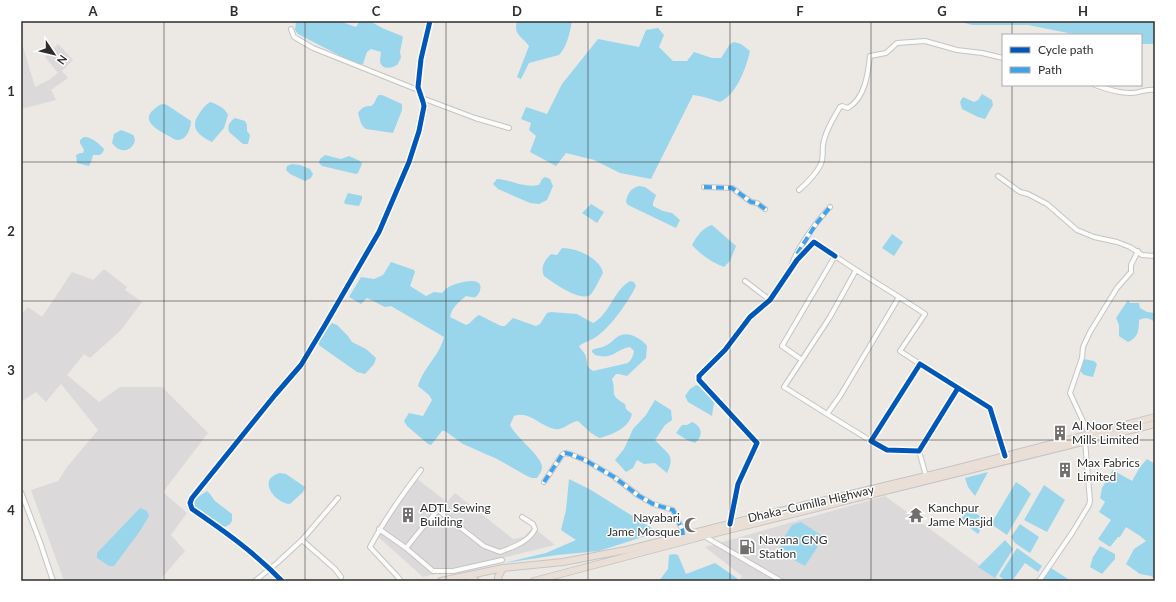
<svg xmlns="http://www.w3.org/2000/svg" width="1176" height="602" viewBox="0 0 1176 602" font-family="Lato,sans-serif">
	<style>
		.industrial { fill: #dcd9db }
		.water { fill: #99d6ec }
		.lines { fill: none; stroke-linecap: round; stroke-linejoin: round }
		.minor-casing { stroke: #c5c4c5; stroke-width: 6 }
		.highway-casing { stroke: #c6c5c4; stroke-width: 8 }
		.minor { stroke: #fcfcfb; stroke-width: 4 }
		.highway { stroke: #eadfd6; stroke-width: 6 }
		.quiet { stroke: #3ea3eb; stroke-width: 4; stroke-dasharray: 8 4; stroke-linecap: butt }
		.cycleway-casing { stroke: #fff; stroke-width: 8 }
		.cycleway { stroke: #0057b8; stroke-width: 5 }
		.grid { fill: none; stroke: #2e2e2e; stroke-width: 1; stroke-opacity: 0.55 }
		.labels { text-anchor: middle; stroke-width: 3; stroke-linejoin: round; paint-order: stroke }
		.poi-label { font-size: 12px; fill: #2e2e2e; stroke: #fff; text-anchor: start }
		.street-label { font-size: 12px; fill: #2e2e2e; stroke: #fff }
		.neatline { fill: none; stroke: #2e2e2e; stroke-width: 1.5 }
		.grid-label { font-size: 13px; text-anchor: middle; font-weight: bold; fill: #2e2e2e }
	</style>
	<rect width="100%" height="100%" fill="#ece8e4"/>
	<path class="industrial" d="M21,40L35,87L49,80L58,73L45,57L58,44L73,60L62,71L68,78L51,90L56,100L21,109Z
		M104,269L127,287L125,290L142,302L121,330L90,358L84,354L67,375L99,402L120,387H162L208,433L163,492L187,513L171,535L185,551L159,581H64L31,490L58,481L67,467L98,430L61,384L46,402L36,392L21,402V314L28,307L42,317L72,272L93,280Z
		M416,478L447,502L455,493L513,539L524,537L533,527L555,545L423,577L376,535L378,527L402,498Z
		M885,496L1001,581H739L742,576L705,547Z"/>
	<path class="water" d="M296,21H339L356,27L360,21H370L382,28L402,36L403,37L400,52L401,58C401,58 398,63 398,64C393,69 381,70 380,61C380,58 381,55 381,52L371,49L367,52L363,64H356L298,34L295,30Z
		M517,21H572C570,32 567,47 559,55L529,63L521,79L517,77L529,46C522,36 513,35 517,21Z
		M958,21H1155V44H1141V35H1078L1028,25H972Z
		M658,28L664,35L659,47L673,61H687L694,52L712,58H721L730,44L734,42L741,44L750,51C746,68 737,94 720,102L704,97L693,95L651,179L620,173L594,160L566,153L556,166L530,152L536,136L529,130L531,123L521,119L526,107L547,114L562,84L598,39L639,47L646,30Z
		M982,94L992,100L993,105L985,119L978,117L962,109L960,102L963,97L974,102L978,100Z
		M379,95H382L402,104V110L393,133L366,129C360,125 360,119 358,113C362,107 365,106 371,106C376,103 375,98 379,95Z
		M210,102C217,104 225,108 228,115L224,128L212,142C199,136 189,128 199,114C202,109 205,105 210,102Z
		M163,104L167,105L191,121C191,128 187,140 178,140C175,140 172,138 169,136C161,132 141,122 152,111C156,108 158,105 163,104Z
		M235,118L245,121L247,125V131L250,135L248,144H243L229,132C227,126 230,121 235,118Z
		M121,130C124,131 130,133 133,135C140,143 125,160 112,143L114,134Z
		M84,137C92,137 98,143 104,149L103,152L100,155H93L91,162L89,166L77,163L76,155L80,153H83L84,150L80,143V140Z
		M325,155L341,159L349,156L360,161L362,164L358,173L356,174L322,166L319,163L320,159Z
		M292,164L300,165L310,169L313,174L311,178L305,181L290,174L286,170L287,166Z
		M545,177L550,179L553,186L547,200L539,204L530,203L498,189L493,184L497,179C513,180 521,188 539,185L542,179Z
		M639,186L645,187L656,195L653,203V206L663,211L672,213L680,220L676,228L628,205L626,202C627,194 631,188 639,186Z
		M348,193L362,196V199L359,206L345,204L344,202Z
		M591,204L604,212L597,223L582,213Z
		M712,225L736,246L730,261L724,267C711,262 701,255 692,245C697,236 702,228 712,225Z
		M892,234L903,242L894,256L882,248Z
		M562,248C577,248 600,258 603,273C600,278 594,292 590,295C580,302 552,282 544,276C540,267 545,260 551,254L557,255Z
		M391,262L414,270L415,272L410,286L426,296L434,292L442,293C444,291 445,289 447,288C454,283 488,273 479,293C478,294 477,297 475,297C473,298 468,296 466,296C458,303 452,307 450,317L466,325C472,323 474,317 479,315L501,326H505L513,318L536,326L540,324L547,313L551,312L577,314L593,323C610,314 613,291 630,281L634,282L636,286C628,302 611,327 596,337C590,341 584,342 579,346C581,350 585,352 586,357C588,365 585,365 593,371L628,363C632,359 633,356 634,351L630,347C614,350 614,360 595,355L592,352V350C596,348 601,348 605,346C611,344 615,337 621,335C630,332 642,339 647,346L646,358L627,376L619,374H616L612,379C617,394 608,394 625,404L626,409L632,414C629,428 612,435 599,438L591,433L578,421C569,422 563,431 555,429C541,427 529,410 514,416L510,425C516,438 542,456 542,467C542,471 539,475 537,478H532L527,476L497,459L463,444L445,431H442L431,445L428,444L407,426L404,421L409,413L423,416L432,400L429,395L418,386C423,368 440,355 444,337L391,306L385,307L367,298L361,304L349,297L361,277L374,279L383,275Z
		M1128,300L1130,303H1139L1140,308L1147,312L1155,313V322C1150,318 1145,317 1139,320C1139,330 1138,338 1128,342L1119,336V325L1116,318Z
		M332,323L337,325L348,336L352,342L366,349L376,358L374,364L365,374L357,372L320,346L317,342L318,340Z
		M1084,359L1094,361L1097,364L1093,377L1084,375L1081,372V365Z
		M696,385L699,386L714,402L712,416L688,402L685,396L690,389Z
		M655,400L671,410L672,420L665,425L655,440C667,454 676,454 667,473L655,463L644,464L637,460L633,468L626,472L615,460L624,449L633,429L646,415Z
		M692,422C703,427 703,436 695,443L687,440L676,433L682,425H687Z
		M1147,459L1155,464V579L1151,576L1140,574L1126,564L1134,549L1146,541L1140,536L1126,527L1120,537H1118L1110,547L1098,539L1111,520L1099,512L1105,502L1100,498L1102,488L1113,470L1132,481L1140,467Z
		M988,472L975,496L968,487L965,478Z
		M280,473L286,474L305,487L303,492L290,504C275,503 256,479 280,473Z
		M569,479L591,490L658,532L599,551L557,555L504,563L546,553L576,540L561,530L566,510Z
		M1016,482L1025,488L1031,494L1007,535L991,524Z
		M1044,485L1065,500L1047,532L1024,520Z
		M207,491L210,494L215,501L232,514V521L230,524L222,529L219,527L192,505L196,498Z
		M140,508L147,511L149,516L140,531L114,566H109L97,558V553Z
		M969,509L986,520L978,534L960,520Z
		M801,522L824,537L805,566L779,552L783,539L792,525Z
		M1020,524L1039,537L1030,553L1015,543L1011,537Z
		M1005,540L1013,549L995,578L978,567Z
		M1100,546L1115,554V559L1102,574L1090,567L1093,557Z
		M1017,548L1042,566L1038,572L1025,563L1012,581H1006L999,576Z
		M674,554L678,555L686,574L715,563L738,579L736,581H659L668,569L669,555Z
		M1051,568L1068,579V581H1042Z"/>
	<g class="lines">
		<defs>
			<path id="minor" d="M291,29L294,37L313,48L418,90
				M1095,85C1106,89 1118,93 1130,93C1138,94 1146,88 1155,90
				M422,98L475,118L509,128
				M998,176L1020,192L1028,194L1047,204L1077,230L1094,237L1117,242L1130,247L1142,255L1155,256
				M704,187L732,188L751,202L757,203L765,209
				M799,190C807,183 816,174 821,164C824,157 822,152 823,145C825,132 833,119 840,107L842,106L848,108C865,98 868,74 870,56L886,53L897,43L925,41L957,50L982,53L1003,58
				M791,267C796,249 817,221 830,207
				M745,281L770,300
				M802,360L782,346L835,256L856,270
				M958,388L919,451L887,450L871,441L920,364L990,408L1005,456
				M827,414L784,387L830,317L856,270L899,297
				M1089,434L1070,393L1082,358L1083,347L1090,332L1117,288L1131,272V265L1138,251
				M871,441L827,414L840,396L899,297L925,314L900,351L920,364
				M919,451L926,476
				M544,482L562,455L565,453L570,454L585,460L614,477L639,496L653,504L673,510L682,529L683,535
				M21,492L40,542L53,581
				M730,524L738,484L757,443L699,380V376L725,350L750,317L770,300L797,260L814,242L835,256
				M379,529L406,548L433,571H453L502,560
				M704,536L781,581
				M302,540L335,569L341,577
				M406,548L423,527L438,510L484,546L500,552C513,547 529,542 535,529L533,524L522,517
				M255,581L277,563L302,540L338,498
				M282,581C254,552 224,531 192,509L190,503L192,498L275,395L301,365L325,325L379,232L409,162L419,131L424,106L423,102L418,87L421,59L430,21
				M401,581L397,576L370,547C384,520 402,495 421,470
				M1039,581L1072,533L1089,505L1090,501L1085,441"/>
			<path id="highway" d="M467,576L472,577L476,581
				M441,581L503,568L563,562L626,550L776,512L951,470L1155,417
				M499,581L498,577L503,568
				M534,581L704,536L1155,424"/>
		</defs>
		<use href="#minor" class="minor-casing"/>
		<use href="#highway" class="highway-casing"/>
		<use href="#minor" class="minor"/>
		<use href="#highway" class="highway"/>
		<path class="quiet" d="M704,187L732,188L751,202L757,203L765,209
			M797,254L816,224L830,207
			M544,482L562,455L565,453L570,454L585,460L614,477L639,496L653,504L673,510L682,529L683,535"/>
		<defs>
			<path id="cycleway" d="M958,388L919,451L887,450L871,441L920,364L990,408L1005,456
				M730,524L738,484L757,443L699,380V376L725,350L750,317L770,300L797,260L814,242L835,256
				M282,581C254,552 224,531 192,509L190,503L192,498L275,395L301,365L325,325L379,232L409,162L419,131L424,106L423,102L418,87L421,59L430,21"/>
		</defs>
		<use href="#cycleway" class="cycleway-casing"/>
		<use href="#cycleway" class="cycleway"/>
	</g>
	<path class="grid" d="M164,21V581M305,21V581M446,21V581M588,21V581M730,21V581M871,21V581M1012,21V35M1012,85V581M21,162H1155M21,301H1155M21,440H1155"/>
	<defs>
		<symbol id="building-bare" viewBox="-9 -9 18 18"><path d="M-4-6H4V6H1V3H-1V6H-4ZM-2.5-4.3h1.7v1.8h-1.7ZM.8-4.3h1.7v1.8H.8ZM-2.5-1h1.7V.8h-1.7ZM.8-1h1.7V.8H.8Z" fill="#706f6e" stroke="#fff" stroke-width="2.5" paint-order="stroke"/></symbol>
		<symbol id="temple-bare" viewBox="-9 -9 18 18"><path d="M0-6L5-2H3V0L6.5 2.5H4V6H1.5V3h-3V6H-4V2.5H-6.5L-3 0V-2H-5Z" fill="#706f6e" stroke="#fff" stroke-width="2.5" paint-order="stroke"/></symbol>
		<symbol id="mosque-bare" viewBox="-9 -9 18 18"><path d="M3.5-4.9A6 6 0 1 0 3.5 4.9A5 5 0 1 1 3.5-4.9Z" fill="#706f6e" stroke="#fff" stroke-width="2.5" paint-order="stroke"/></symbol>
		<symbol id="fuel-bare" viewBox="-9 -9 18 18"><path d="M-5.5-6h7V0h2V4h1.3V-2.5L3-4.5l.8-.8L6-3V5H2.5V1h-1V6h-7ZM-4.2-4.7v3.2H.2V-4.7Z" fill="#706f6e" stroke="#fff" stroke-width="2.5" paint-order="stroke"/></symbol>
	</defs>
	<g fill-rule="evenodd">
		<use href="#building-bare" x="1049" y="422" width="22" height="22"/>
		<use href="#building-bare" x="1054" y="459" width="22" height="22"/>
		<use href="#building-bare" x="397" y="504" width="22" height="22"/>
		<use href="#temple-bare" x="905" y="504" width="22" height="22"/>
		<use href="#mosque-bare" x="681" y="514" width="22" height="22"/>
		<use href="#fuel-bare" x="736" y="536" width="22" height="22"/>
	</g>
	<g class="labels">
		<g class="poi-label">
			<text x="1072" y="430">Al Noor Steel<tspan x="1072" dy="14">Mills Limited</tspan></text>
			<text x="1077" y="467">Max Fabrics<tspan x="1077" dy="14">Limited</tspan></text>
			<text x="420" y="512">ADTL Sewing<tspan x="420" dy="14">Building</tspan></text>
			<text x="928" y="512">Kanchpur<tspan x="928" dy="14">Jame Masjid</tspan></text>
			<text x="680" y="522" text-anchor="end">Nayabari<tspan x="680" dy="14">Jame Mosque</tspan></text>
			<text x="759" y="544">Navana CNG<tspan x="759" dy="14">Station</tspan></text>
		</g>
		<g class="street-label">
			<text transform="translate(811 504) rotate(-13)" y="4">Dhaka–Cumilla Highway</text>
		</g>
	</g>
	<rect width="1176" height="602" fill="none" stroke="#ffffff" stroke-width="44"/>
	<rect x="1002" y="34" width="140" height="52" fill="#ffffff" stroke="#ababab"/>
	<rect x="1010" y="47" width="20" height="6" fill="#0057b8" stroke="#ababab"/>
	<text x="1038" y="54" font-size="12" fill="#2e2e2e">Cycle path</text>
	<rect x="1010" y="67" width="20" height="6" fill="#3ea3eb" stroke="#ababab"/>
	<text x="1038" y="74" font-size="12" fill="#2e2e2e">Path</text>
	<g transform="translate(54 54) rotate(125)" stroke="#ffffff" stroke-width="3" paint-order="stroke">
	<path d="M0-3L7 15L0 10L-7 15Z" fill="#2e2e2e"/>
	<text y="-6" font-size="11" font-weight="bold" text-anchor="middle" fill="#2e2e2e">N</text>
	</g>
	<rect x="22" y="22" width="1132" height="558" class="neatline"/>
	<g class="grid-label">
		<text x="93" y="16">A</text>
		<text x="234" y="16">B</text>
		<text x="376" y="16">C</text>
		<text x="517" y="16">D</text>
		<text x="659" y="16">E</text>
		<text x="800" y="16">F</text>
		<text x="942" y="16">G</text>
		<text x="1083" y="16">H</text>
		<text x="11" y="96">1</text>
		<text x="11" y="236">2</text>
		<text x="11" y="375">3</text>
		<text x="11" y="515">4</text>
	</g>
</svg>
